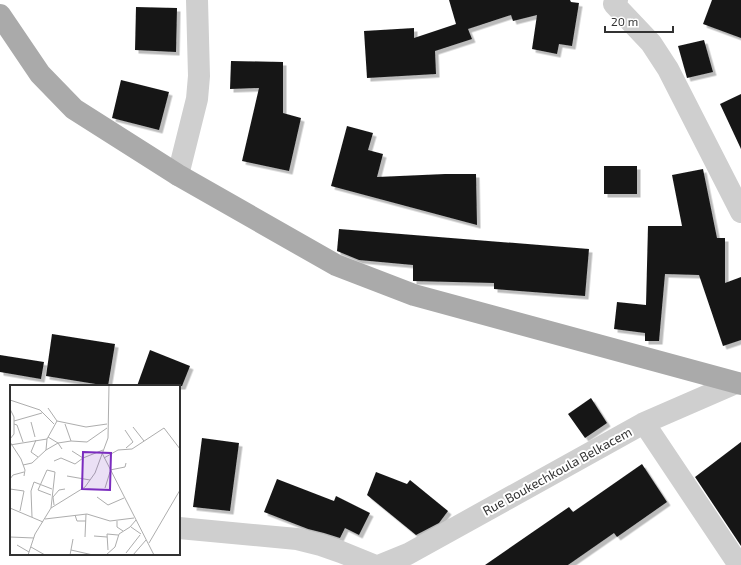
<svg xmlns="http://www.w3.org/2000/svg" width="741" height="565" viewBox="0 0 741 565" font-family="'Exo 2',sans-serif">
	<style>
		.building { fill: #191919; filter: url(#shadow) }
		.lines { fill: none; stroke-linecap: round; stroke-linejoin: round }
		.minor { stroke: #cfcfcf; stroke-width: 22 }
		.major { stroke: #aaa; stroke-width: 22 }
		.labels { text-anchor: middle; stroke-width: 4; stroke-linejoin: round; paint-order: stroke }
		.street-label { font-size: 13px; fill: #323232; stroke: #fff }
		.inset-road { fill: none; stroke: #adadad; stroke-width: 1 }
		.view { fill: #7b2cbf; fill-opacity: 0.15; stroke: #7b2cbf; stroke-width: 2 }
		.inset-edge { fill: none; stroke: #323232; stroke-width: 2 }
	</style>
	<defs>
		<filter id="shadow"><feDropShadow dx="3.5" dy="3.5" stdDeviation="0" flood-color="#0004"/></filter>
	</defs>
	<rect width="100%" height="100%" fill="#fff"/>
	<path class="building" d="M449,0H570L571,2L579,3L572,46L559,44L557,54L532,49L537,15L513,21L511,15L468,29L472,39L435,51L436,74L367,78L364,31L414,28V38L456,24Z
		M712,0H741V38L703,24Z
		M136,7L177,8L176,52L135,50Z
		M704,40L713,72L687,78L678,46Z
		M231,61L283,62V113L301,118L289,171L242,161L259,88L230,89Z
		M121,80L169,92L159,130L112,118Z
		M741,94V149L720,104Z
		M347,126L373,133L368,150L383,154L377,177L445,174H476L477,225L331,186Z
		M604,166H637V194H604Z
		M703,169L717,238H725V283L741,277V340L723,346L699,275L665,274L659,341H645V333L614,329L617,302L646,305L648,226H682L672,175Z
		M339,229L589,249L585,296L494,289V283L413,281V265L359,260L337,251Z
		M52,334L115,344L108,386L46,376Z
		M150,350L190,366L182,386H137Z
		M0,355L44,362L41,379L0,372Z
		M591,398L607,423L585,438L568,414Z
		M202,438L239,443L230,511L193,507Z
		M741,442V546L695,477Z
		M642,464L667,502L617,537L614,533L568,565H485L569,507L573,512Z
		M376,472L407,484L410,480L448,511L439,523L416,535L367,495Z
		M277,479L334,501L336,496L370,513L359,535L345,528L340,538L324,533L308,529L264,512Z"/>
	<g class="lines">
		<path class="minor" d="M617,0L614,4L651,43L668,69L741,212
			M178,175L197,99L199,76L197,0
			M644,423L739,565
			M179,528L297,539L321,545L341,552L373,565
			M381,565L408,554L644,423L736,383"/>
		<path class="major" d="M0,15L40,74L74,109L178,175L336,265L414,295L741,384"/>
	</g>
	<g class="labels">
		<g class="street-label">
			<text transform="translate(557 471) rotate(-29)" y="5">Rue Boukechkoula Belkacem</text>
		</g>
	</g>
	<g transform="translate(10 385)">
		<rect width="170" height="170" fill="#fff"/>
		<path class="inset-road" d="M0,15L30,25L44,39M38,23L47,36M0,24L4,32V49L0,54M4,36L32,28M21,37L25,52M4,39L7,40L13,57M55,39L61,56M123,42L134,56M115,45L123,57L116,63M38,52L48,58L61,56L77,57L97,43M26,55L21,67L28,72M0,57L11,74L15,85L14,91M0,60L37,54M36,65L48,58L52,64M62,66L73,73L93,65M92,68L144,170M94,73L108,65L122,64L154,43L170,64M44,76L51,73L65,79L73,73M13,80L22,78L36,65L37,54L47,36L76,42L97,39M100,85L115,82L116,78M57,91L80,95M0,94L3,90L14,87M95,103L100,87M0,104L14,106L10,126M41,110L28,105L37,85L45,87L41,123M87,112L98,120L114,113M44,120L43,112L49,105L55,104M0,123L33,137M65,130L67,136H76M22,132L21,106L24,97L42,104M35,134L77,129L100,136L124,133M107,136V142L113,146M121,142L131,149M84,151L97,152M0,152L24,153M75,152L76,129M139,158L170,105M7,160L19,167M21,162L35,170M61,165L83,170M98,165L97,149L108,150M116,168L130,150M18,170L25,149L41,123L75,102L85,88L98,53L99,0M60,170L63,154M96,170L105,162L109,149L120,142L126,135M123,170L136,155"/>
		<path class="view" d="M73,67L101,68L100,105L72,104Z"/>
		<rect width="170" height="170" class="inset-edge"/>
	</g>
	<path d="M605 26v6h68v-6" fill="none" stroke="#323232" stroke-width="2"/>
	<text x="611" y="26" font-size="12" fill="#323232" stroke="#ffffff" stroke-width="3" paint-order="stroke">20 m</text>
</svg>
